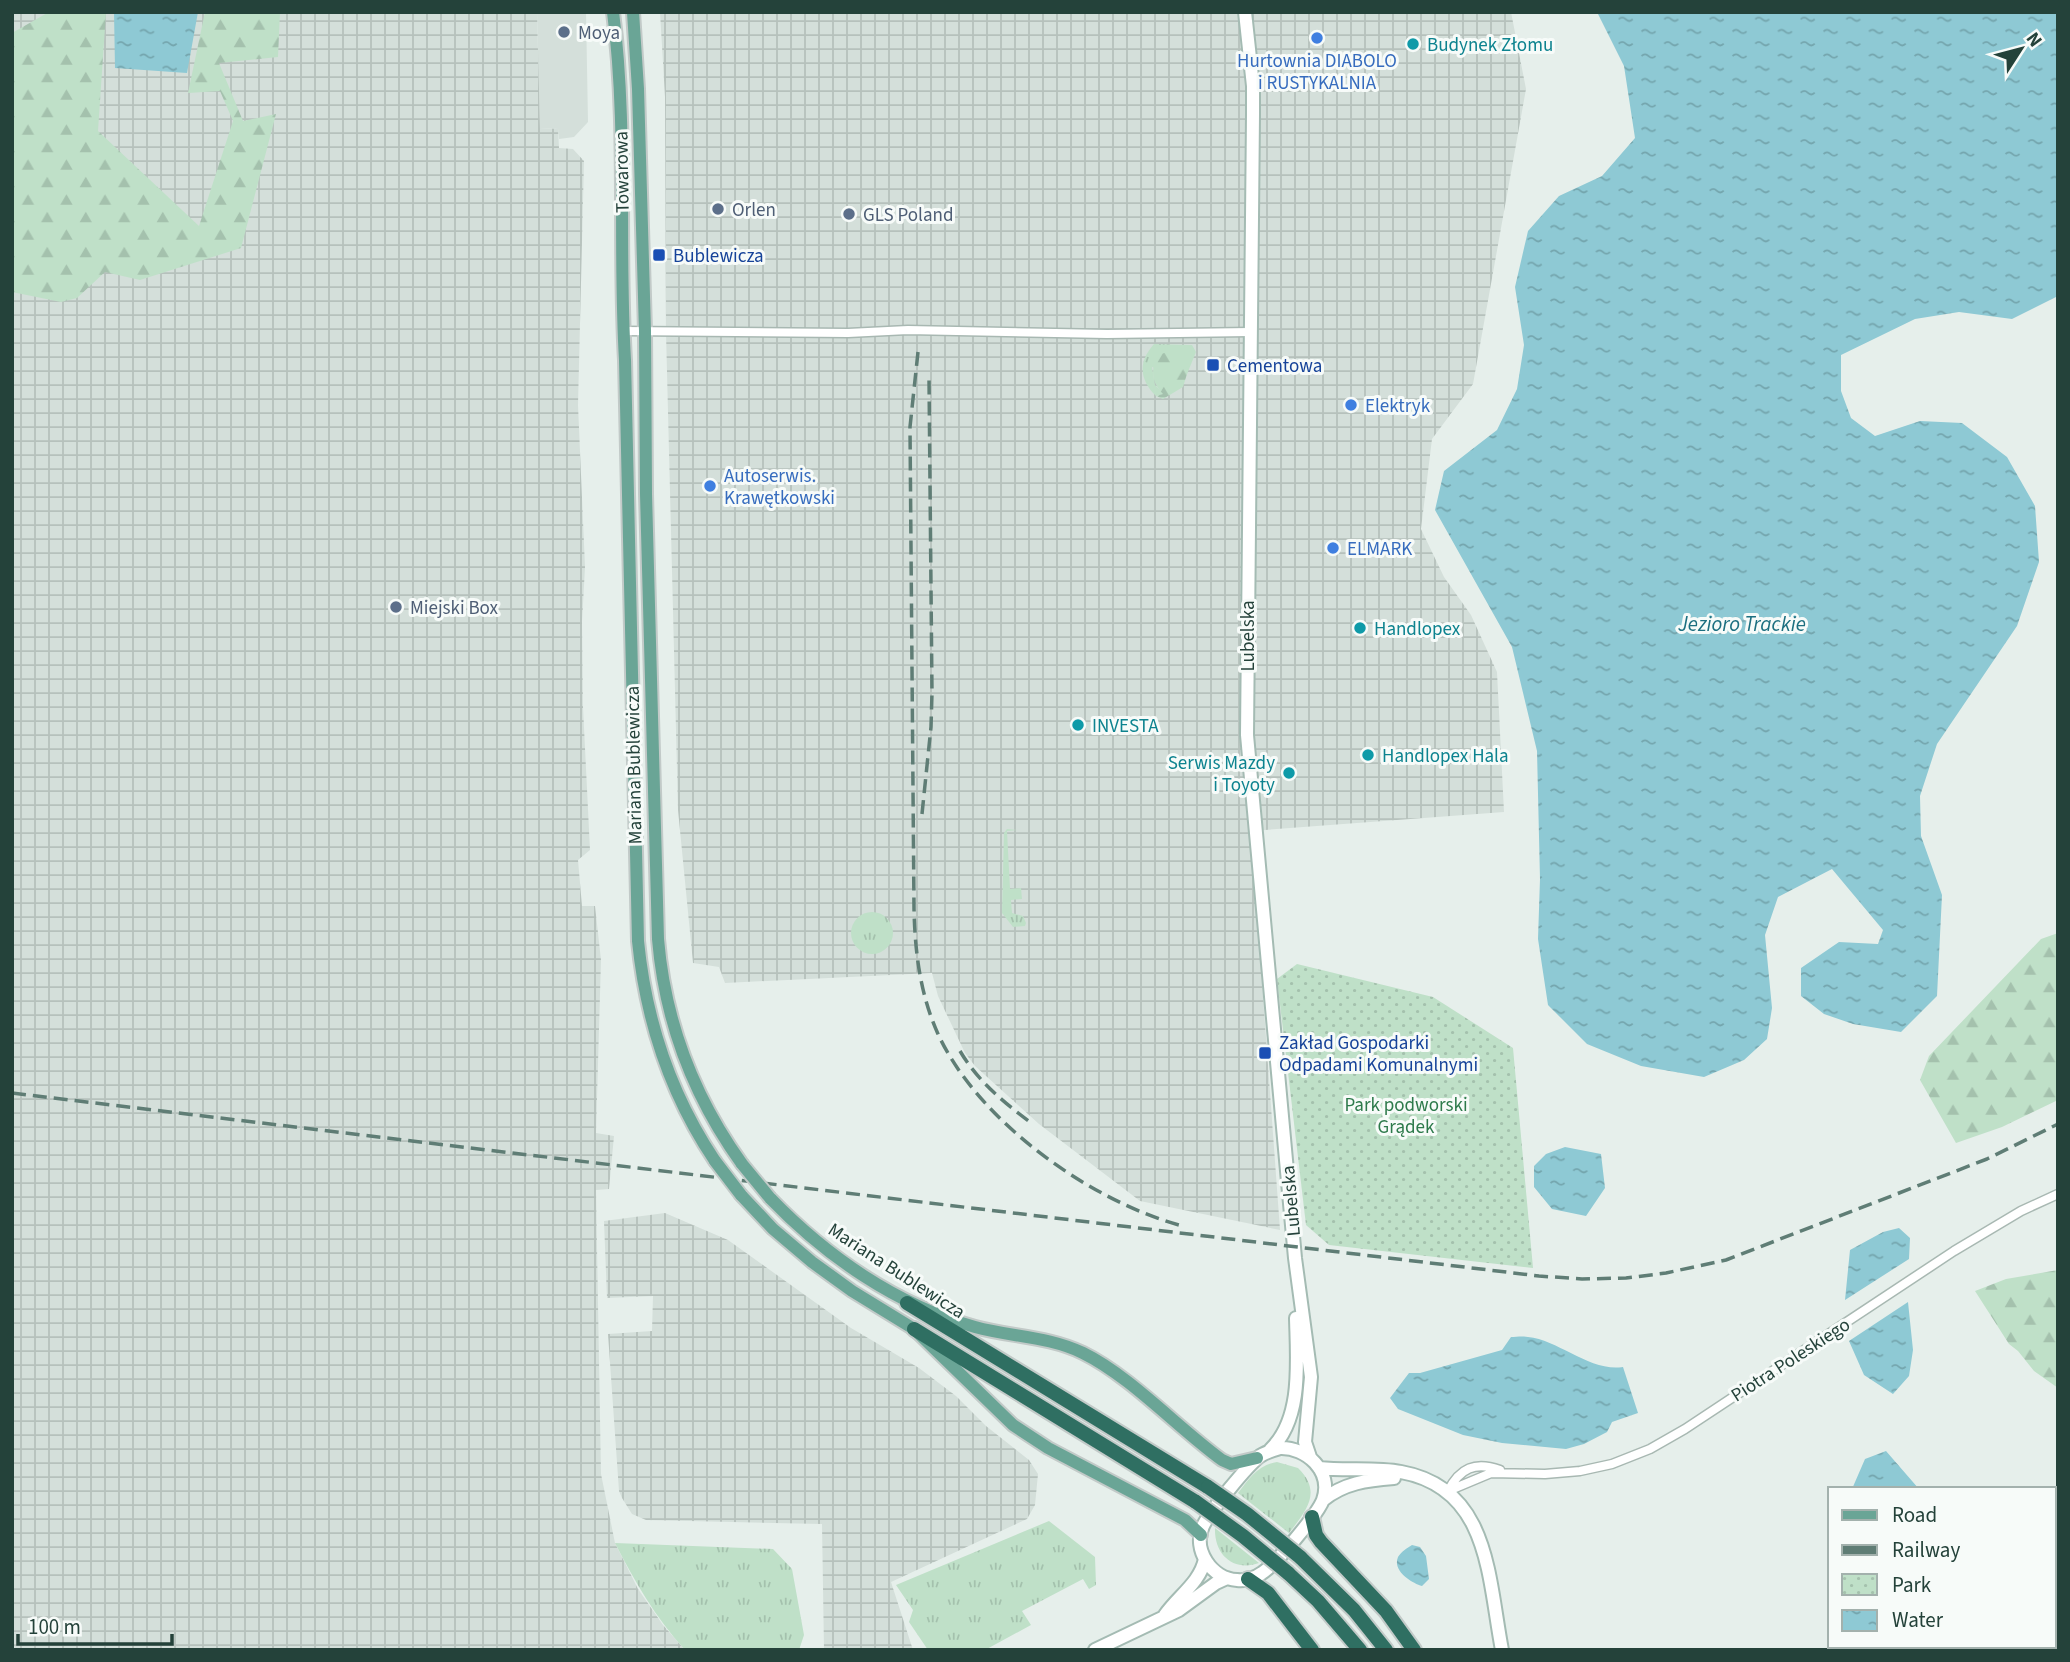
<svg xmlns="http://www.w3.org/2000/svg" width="2070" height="1662" viewBox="0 0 2070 1662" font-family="'Source Sans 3',sans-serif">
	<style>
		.built { fill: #d4dfda }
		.industrial { fill: url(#industrial-grid) }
		.grass { fill: url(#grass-tufts) }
		.forest { fill: url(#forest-firs) }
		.park { fill: url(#park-dots) }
		.water { fill: url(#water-ripples) }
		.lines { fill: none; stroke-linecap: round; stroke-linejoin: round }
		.street-casing { stroke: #a8b8b2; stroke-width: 11 }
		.secondary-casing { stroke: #a4bbb3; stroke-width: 16 }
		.primary-casing { stroke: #c2cac8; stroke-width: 16 }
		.highway-casing { stroke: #c2cac8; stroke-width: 18 }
		.street { stroke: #fff; stroke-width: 8 }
		.secondary { stroke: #fff; stroke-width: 12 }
		.primary { stroke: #6aa596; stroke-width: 12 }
		.highway { stroke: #2f6f62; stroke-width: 14 }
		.rail { stroke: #5f7d75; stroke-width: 3.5; stroke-dasharray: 14 7; stroke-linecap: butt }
		.primary-bridge-casing { stroke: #c2cac8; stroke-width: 16; stroke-linecap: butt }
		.highway-bridge-casing { stroke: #c2cac8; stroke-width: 18; stroke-linecap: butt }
		.primary-bridge { stroke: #6aa596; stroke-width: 12 }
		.highway-bridge { stroke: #2f6f62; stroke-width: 14 }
		.service-dot { fill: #5c6f8a; stroke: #f7fbf9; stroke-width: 2.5 }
		.shop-dot { fill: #3f7fe0; stroke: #f7fbf9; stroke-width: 2.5 }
		.culture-dot { fill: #0f9aa8; stroke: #f7fbf9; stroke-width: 2.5 }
		.transit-dot { fill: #1a4fb4; stroke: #f7fbf9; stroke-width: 2.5 }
		.labels { text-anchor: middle; stroke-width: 6; stroke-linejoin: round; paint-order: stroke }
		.service-label { font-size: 19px; fill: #4e5e75; stroke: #f7fbf9; text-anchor: start }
		.culture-label { font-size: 19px; fill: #0d838f; stroke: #f7fbf9; text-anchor: start }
		.shop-label { font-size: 19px; fill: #366cbe; stroke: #f7fbf9; text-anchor: start }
		.street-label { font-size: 19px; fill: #24423a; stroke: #f7fbf9 }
		.transit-label { font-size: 19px; fill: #164399; stroke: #f7fbf9; text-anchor: start }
		.park-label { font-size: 19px; fill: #2d7a4b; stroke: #f7fbf9 }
		.water-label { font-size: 21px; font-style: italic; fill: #1c6f80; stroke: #f7fbf9 }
	</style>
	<defs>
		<pattern id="industrial-grid" width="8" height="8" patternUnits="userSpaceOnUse" patternTransform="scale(1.75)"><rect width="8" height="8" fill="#d4dfda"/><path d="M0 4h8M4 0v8" fill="none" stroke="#b6c1bc"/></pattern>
		<pattern id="grass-tufts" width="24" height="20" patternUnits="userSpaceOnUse" patternTransform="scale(1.75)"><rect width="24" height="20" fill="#bfe0c8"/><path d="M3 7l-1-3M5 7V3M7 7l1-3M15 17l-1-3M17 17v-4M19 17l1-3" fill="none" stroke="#a4c1ad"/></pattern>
		<pattern id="forest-firs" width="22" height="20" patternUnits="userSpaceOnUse" patternTransform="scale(1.75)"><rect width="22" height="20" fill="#bfe0c8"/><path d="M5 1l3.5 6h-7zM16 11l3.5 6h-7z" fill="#a4c1ad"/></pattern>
		<pattern id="park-dots" width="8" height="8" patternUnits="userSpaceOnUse" patternTransform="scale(1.75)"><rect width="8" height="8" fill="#bfe0c8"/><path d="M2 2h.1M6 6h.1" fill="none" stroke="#a4c1ad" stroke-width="1.8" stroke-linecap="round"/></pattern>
		<pattern id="water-ripples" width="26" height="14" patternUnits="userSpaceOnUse" patternTransform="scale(1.75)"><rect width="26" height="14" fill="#8ec9d4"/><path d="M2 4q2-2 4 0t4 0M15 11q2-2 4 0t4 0" fill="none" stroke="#74a5ad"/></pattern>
	</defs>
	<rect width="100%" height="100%" fill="#e6efeb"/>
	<path class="built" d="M537,12H586L588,122L574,137L559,139L558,129L540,128Z"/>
	<path class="industrial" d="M12,12H537L540,128L558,129L559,148L573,149L584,161L578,405L585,567L582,622L583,707L590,850L578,860L582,906H595L601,960L596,1133L614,1136L609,1189L596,1190L601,1474L615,1543L638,1589L663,1625L685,1650H12Z
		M660,12H1511L1526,89L1473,384L1432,439L1421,529L1444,577L1471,615L1497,672L1504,812L1251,831L1280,1230L1140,1201L1039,1124L975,1066L965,1053L938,996L932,973L725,983L719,967L693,963L678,810L666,332L665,97Z
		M665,1213L728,1240L851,1328L919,1368L956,1396L986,1426L1029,1460L1038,1474L1035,1505L1027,1519L891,1582L913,1650H824L822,1524L646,1520L632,1514L622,1498L619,1491L608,1334L652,1331L653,1296L607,1298L604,1221Z"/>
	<path class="grass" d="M1154,344L1192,345L1196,352L1185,379L1152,367L1155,385L1164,394L1156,396C1139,379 1138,362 1154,344Z
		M1007,829L1017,830L1007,831L1010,889L1021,888L1022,899L1011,900L1012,913L1023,916L1026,923L1025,926L1013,927L1002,913L1004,833Z
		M851 933a21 21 0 1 1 42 0a21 21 0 1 1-42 0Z
		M1277,1462L1298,1468C1323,1492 1306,1511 1289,1533L1238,1493C1249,1479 1258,1465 1277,1462Z
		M1049,1521L1095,1557L1096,1585L1089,1589L1083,1579L1022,1611L1031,1625L985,1650H928L909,1622L913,1610L896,1585Z
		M1215,1528L1259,1563C1234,1572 1214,1555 1215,1528Z
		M615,1543L773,1549L792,1569L804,1635L799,1650H685C655,1617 635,1582 615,1543Z"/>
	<path class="forest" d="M49,12H106L98,131L199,226L233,121L220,91L188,93L205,12H280L278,57L219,63L243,121L276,114L241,248L140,280L105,272L77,298L61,302L12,292V33Z
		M1174,352L1193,354L1183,387L1163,399L1156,396L1163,394C1151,382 1151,370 1157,354Z
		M2058,933V1100L2002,1127L1956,1143L1920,1080L1929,1056L2041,939Z
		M2058,1270V1388L2034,1371L2018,1351L2009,1344L1975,1291L2006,1279Z"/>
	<path class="park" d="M1297,964L1433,997L1513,1048L1533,1268L1329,1245L1306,1225L1277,979Z"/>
	<path class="water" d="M114,12H198L187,73L115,68Z
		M1597,12H2058V296L2012,319L1959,312L1915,319L1841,355V391L1851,418L1875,436L1920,421L1962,423L2007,457L2035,506L2039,562L2017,626L1937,744L1920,796L1921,836L1942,895L1937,996L1901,1032L1853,1024L1824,1014L1801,996V968L1839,942L1878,944L1883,930L1832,869L1778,897L1765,935L1772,1008L1767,1039L1744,1060L1704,1077L1641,1066L1587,1044L1548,1005L1538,939L1540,879L1537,751L1512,647L1435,510L1444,471L1497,430L1517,389L1524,345L1515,287L1528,231L1559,196L1602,176L1635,138L1624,66Z
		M1565,1147L1601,1154L1605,1188L1586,1216L1552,1209L1534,1187V1166L1546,1154Z
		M1899,1228L1910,1238L1909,1259L1845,1300L1850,1250L1883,1232Z
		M1908,1302L1913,1350L1909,1376L1893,1394L1864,1375L1849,1341Z
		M1511,1337C1516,1337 1522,1336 1528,1337C1559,1340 1590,1372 1623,1367L1638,1413L1612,1422L1607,1432L1584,1444L1566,1449L1502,1443L1463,1435L1398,1409L1390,1398L1409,1373H1420L1502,1350Z
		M1886,1451L1919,1489H1852L1865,1459Z
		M1412,1545L1420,1547L1426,1556L1429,1579L1422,1586C1412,1583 1392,1571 1398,1557C1401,1552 1407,1548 1412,1545Z"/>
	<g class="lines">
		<defs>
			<path id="street" d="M623,331L848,333L908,330L1107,334L1250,332
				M1448,1491L1491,1473L1545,1474L1580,1471L1612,1464L1650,1449L1685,1429L1954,1251L2021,1211L2058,1194
				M1448,1491C1460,1468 1475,1461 1500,1470"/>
			<path id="secondary" d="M1245,12L1253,86V114L1247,735L1295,1258L1311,1377L1305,1442L1310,1457
				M1280,1448C1306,1447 1333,1471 1323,1500C1317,1515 1276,1564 1262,1573C1255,1578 1246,1581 1237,1580C1212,1579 1192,1550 1203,1526C1210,1511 1247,1466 1260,1456C1266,1452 1273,1450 1280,1448Z
				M1270,1450C1303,1419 1297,1361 1296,1318
				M1319,1468C1346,1471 1375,1467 1401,1472C1490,1488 1488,1578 1502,1650
				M1323,1500C1344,1483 1367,1480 1394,1478
				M1165,1615C1178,1596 1200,1583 1205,1559
				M1095,1650L1179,1610L1216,1583L1227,1578"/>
			<path id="primary" d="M613,12C628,127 618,245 625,360L638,941C646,1021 670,1094 715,1161
				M633,12L638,89L645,331L646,494L658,939C665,1022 693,1096 742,1164
				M741,1195L773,1229L812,1262L852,1291L914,1329L1013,1425L1048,1448L1185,1520L1201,1535
				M770,1198C826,1256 896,1305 975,1327C1011,1337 1048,1336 1083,1353C1130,1376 1178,1428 1222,1460L1231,1464L1257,1458"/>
			<path id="highway" d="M907,1303L1208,1487
				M914,1329L1196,1502
				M1312,1517L1316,1535L1321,1542L1386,1611L1414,1650
				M1300,1557L1354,1610L1386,1650
				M1288,1573L1318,1601L1360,1650
				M1248,1579L1268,1593L1312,1650"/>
		</defs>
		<use href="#street" class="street-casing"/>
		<use href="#secondary" class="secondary-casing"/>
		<use href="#primary" class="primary-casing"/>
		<use href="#highway" class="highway-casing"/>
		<use href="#street" class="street"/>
		<use href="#secondary" class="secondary"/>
		<use href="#primary" class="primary"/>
		<use href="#highway" class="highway"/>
		<path class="rail" d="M918,352L910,427L914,909C915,952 920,994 938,1034C978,1121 1089,1200 1179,1225
			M922,814L931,727L932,693L929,377
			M960,1051C977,1080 1003,1102 1030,1122
			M12,1093L1539,1276L1582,1279L1626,1278L1666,1273L1726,1260L1987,1159L2058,1124"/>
		<defs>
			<path id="primary-bridge" d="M715,1161L741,1195
				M742,1164L770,1198"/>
			<path id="highway-bridge" d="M1208,1487L1247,1514L1300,1557
				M1196,1502L1243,1536L1288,1573"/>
		</defs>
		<use href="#primary-bridge" class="primary-bridge-casing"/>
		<use href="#highway-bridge" class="highway-bridge-casing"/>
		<use href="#primary-bridge" class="primary-bridge"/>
		<use href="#highway-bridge" class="highway-bridge"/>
	</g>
	<g class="service-dot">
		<circle cx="564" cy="32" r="7"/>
		<circle cx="718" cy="209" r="7"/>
		<circle cx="849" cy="214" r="7"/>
		<circle cx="396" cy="607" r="7"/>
	</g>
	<g class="shop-dot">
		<circle cx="1317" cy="38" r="7"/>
		<circle cx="1351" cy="405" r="7"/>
		<circle cx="710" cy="486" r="7"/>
		<circle cx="1333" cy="548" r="7"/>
	</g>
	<g class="culture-dot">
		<circle cx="1413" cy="44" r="7"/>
		<circle cx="1360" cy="628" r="7"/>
		<circle cx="1078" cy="725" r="7"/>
		<circle cx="1368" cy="755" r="7"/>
		<circle cx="1289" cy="773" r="7"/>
	</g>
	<g class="transit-dot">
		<rect x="652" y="248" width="14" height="14" rx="3.5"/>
		<rect x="1206" y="358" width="14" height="14" rx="3.5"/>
		<rect x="1258" y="1046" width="14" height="14" rx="3.5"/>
	</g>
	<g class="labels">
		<g class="service-label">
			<text x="578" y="39">Moya</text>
			<text x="732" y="216">Orlen</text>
			<text x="863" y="221">GLS Poland</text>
			<text x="410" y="614">Miejski Box</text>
		</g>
		<g class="culture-label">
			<text x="1427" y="51">Budynek Złomu</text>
			<text x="1374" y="635">Handlopex</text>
			<text x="1092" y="732">INVESTA</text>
			<text x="1382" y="762">Handlopex Hala</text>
			<text x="1275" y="769" text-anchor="end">Serwis Mazdy<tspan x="1275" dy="22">i Toyoty</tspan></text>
		</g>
		<g class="shop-label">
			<text x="1317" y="67" text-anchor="middle">Hurtownia DIABOLO<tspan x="1317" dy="22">i RUSTYKALNIA</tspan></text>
			<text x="1365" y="412">Elektryk</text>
			<text x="724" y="482">Autoserwis.<tspan x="724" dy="22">Krawętkowski</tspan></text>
			<text x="1347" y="555">ELMARK</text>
		</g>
		<g class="street-label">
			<text transform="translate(621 172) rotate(-91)" y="7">Towarowa</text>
			<text transform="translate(1247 636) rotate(-90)" y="7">Lubelska</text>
			<text transform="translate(633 765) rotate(-91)" y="7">Mariana Bublewicza</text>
			<text transform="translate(1290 1201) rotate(-95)" y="7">Lubelska</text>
			<text transform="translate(897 1270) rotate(33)" y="7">Mariana Bublewicza</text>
			<text transform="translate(1790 1359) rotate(-33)" y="7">Piotra Poleskiego</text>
		</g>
		<g class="transit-label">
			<text x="673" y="262">Bublewicza</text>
			<text x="1227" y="372">Cementowa</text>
			<text x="1279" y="1049">Zakład Gospodarki<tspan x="1279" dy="22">Odpadami Komunalnymi</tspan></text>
		</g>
		<g class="park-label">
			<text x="1406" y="1111">Park podworski<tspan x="1406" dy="22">Grądek</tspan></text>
		</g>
		<g class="water-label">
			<text x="1742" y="631">Jezioro Trackie</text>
		</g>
	</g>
	<rect width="2070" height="1662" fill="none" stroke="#24423a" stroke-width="28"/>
	<rect x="1828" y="1487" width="228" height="161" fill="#f7fbf9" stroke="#a3b1ad" stroke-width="2"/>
	<rect x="1842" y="1510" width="35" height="10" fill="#6aa596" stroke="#a3b1ad" stroke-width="2"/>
	<text x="1892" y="1522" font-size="21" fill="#24423a">Road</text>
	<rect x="1842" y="1545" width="35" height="10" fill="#5f7d75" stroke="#a3b1ad" stroke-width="2"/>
	<text x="1892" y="1557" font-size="21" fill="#24423a">Railway</text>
	<rect x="1842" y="1574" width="35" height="21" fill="url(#park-dots)" stroke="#a3b1ad" stroke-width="2"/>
	<text x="1892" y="1592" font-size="21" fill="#24423a">Park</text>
	<rect x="1842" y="1610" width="35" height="21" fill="url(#water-ripples)" stroke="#a3b1ad" stroke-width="2"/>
	<text x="1892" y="1627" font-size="21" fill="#24423a">Water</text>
	<g transform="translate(2021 49) rotate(54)" stroke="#f7fbf9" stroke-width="5" paint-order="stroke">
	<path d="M0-5L12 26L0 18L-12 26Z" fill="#24423a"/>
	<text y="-10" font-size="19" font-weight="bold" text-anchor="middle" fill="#24423a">N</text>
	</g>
	<path d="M18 1634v10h154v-10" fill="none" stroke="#24423a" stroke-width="3.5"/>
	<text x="28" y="1634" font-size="21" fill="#24423a" stroke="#f7fbf9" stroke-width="5" paint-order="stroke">100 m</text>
</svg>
